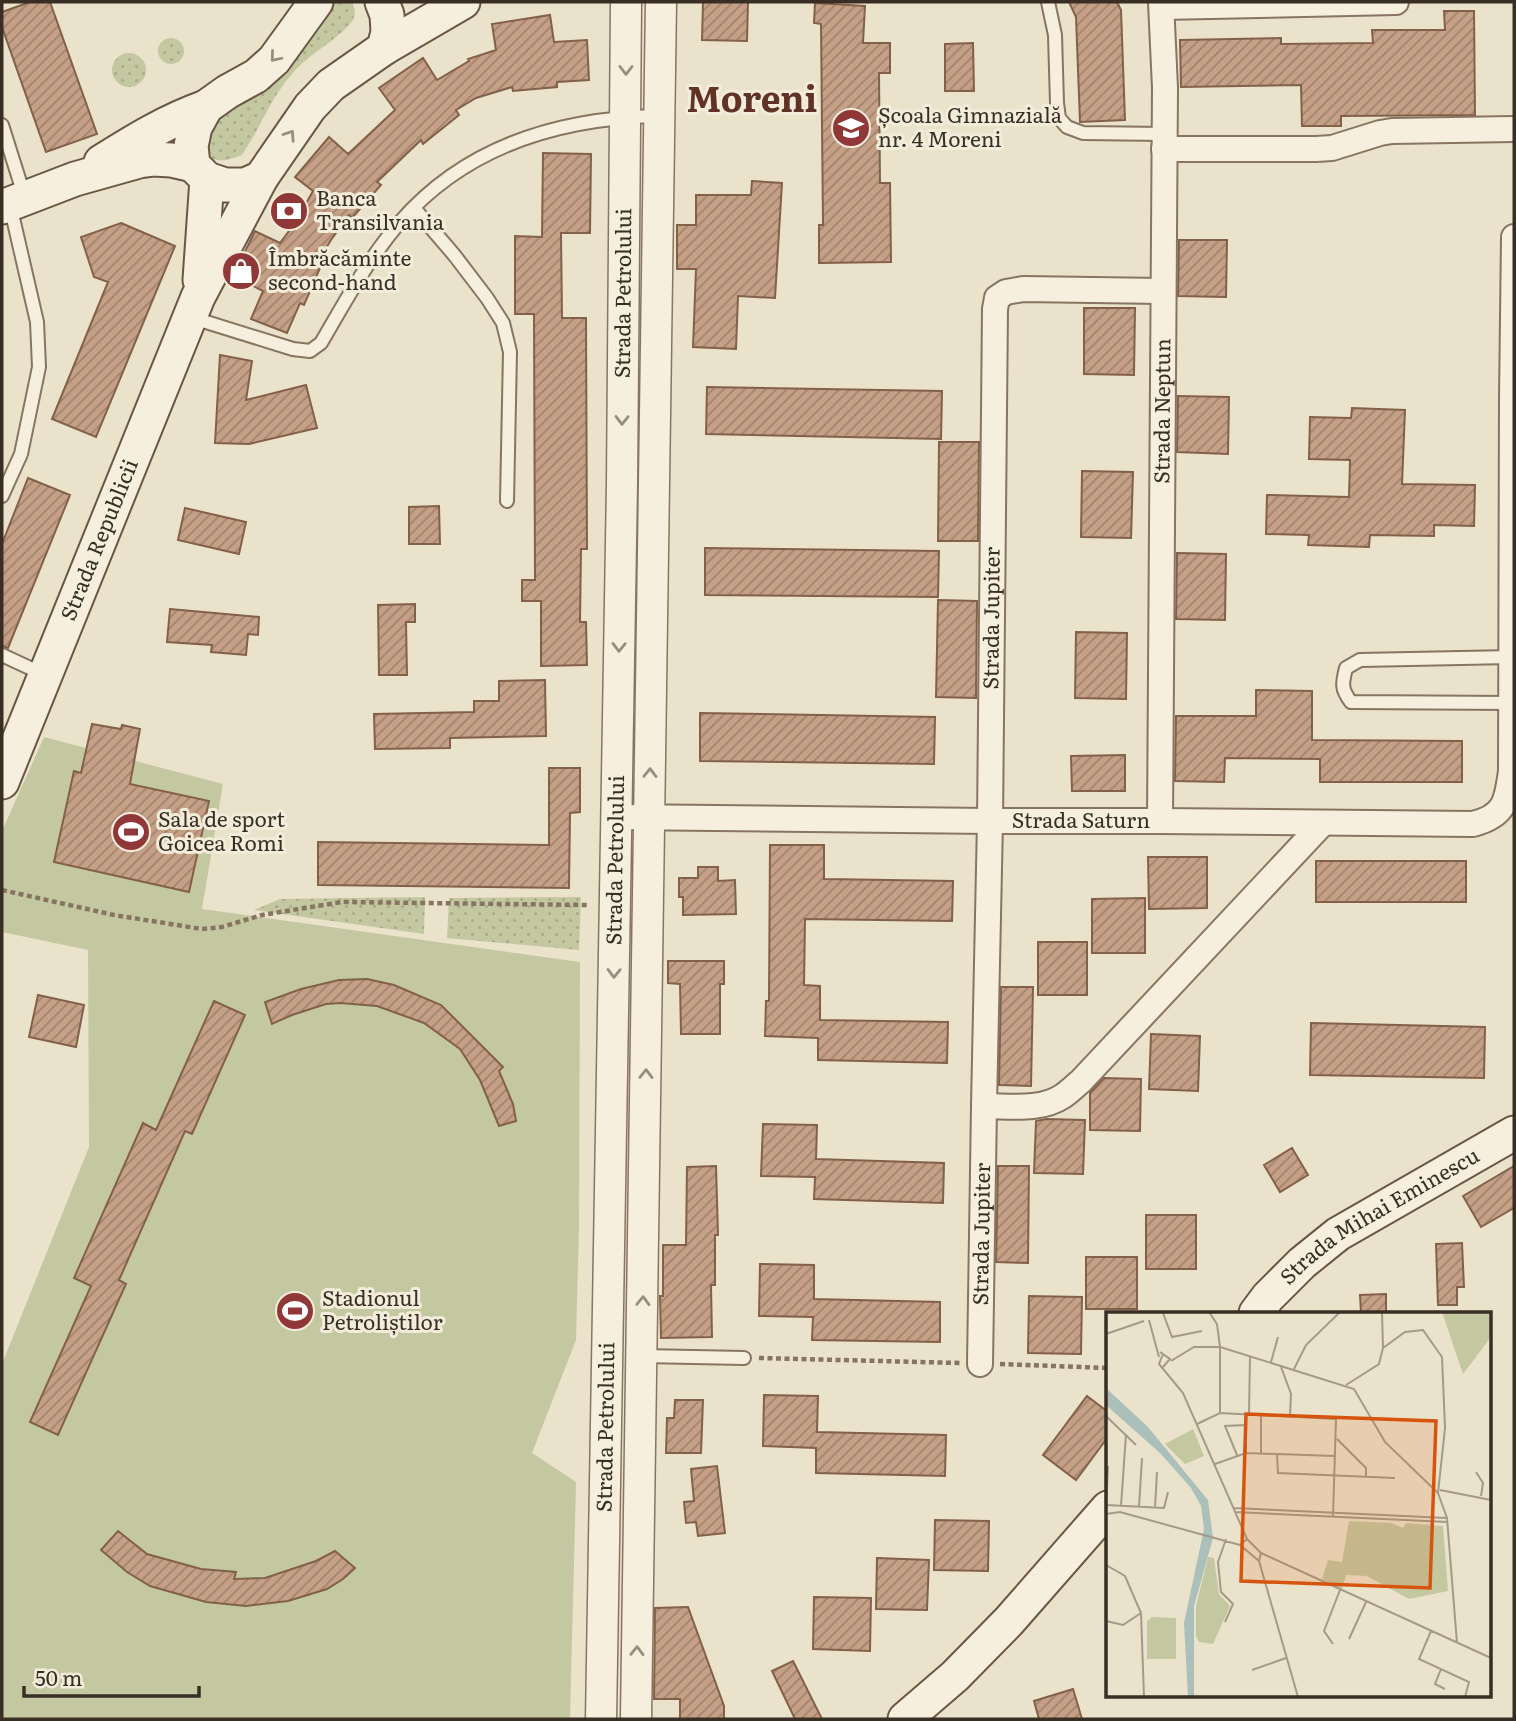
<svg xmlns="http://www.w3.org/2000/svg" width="1516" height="1721" viewBox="0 0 1516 1721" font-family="Literata,serif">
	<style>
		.green { fill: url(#green-dots) }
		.pitch { fill: #c4c8a0 }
		.building { fill: url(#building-hatch); stroke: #836149; stroke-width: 2 }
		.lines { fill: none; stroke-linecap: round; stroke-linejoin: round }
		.service-casing { stroke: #877561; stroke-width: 16 }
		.minor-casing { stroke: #877561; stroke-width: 28 }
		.tertiary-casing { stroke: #877561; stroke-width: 33 }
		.secondary-casing { stroke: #695744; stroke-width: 37 }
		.path { stroke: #877561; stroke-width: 4.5; stroke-dasharray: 5 3.5; stroke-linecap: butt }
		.service { stroke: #f6efde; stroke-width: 12 }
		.minor { stroke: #f6efde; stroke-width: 24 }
		.tertiary { stroke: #f6efde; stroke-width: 30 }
		.secondary { stroke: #f6efde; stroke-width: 33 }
		.oneway { stroke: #988e80 }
		.labels { text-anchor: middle; stroke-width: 6; stroke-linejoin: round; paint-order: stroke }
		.poi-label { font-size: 21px; fill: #392e23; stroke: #f3ecdb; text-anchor: start }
		.street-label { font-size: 21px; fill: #392e23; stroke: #f3ecdb }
		.town-label { font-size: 35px; font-weight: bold; fill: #613326; stroke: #f3ecdb }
		.inset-road { fill: none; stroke: #a49a88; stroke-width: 2 }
		.view { fill: #d6550e; fill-opacity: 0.15; stroke: #d6550e; stroke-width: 3.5 }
		.inset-edge { fill: none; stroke: #392e23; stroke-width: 3.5 }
	</style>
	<defs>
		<pattern id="green-dots" width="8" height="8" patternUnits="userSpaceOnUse" patternTransform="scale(1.75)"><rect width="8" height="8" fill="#c4c8a0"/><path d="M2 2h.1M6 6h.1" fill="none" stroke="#a9ac8a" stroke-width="1.8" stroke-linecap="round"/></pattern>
		<pattern id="building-hatch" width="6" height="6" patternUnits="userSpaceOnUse" patternTransform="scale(1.75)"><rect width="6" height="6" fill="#c5a086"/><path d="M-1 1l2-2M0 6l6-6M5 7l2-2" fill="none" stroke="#a1836d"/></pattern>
	</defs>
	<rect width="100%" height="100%" fill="#ebe2cc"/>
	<path class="green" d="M323,2H352C354,7 356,12 354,17C350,30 316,51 305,61C273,89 265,121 242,155C226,161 219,163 203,155L207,120Z
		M158 51a13 13 0 1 1 26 0a13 13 0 1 1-26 0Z
		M112 70a17 17 0 1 1 34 0a17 17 0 1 1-34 0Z
		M425,897L424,934L254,910L280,899Z
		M581,897L579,950L447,938L449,898Z"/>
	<path class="pitch" d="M44,737L223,784L202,909L580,962L579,1227L576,1340L532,1453L576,1482L570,1719H2V1364L89,1147L88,950L2,932V831Z"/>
	<path class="building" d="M30,2H50L97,134L46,152L2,27V12Z
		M703,2H748L747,41L702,40Z
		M1069,2H1117L1121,10L1125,120L1080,122L1076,17Z
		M815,3L865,6L863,43H890V73H879L880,183H890L891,262L819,263V225H823L821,24L814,23Z
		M1444,11H1474L1475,115L1341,116V126H1302L1301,85L1181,87L1180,40L1281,38V44L1373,43L1372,30H1445Z
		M550,15L554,42L587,40L589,80L557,82V87L513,91L512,87L476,98L456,110L459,115L423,144L421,140L377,182L381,185L352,218L349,215L331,240L315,266L320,268L304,305L300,303L287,333L251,319L263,291L233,276L255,231L280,243L295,223L313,191L295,177L329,137L348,154L395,110L379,88L423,58L437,80L469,61L468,59L496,50L492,24Z
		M973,43L974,91H945V44Z
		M543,153L591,154L590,233H561L562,318H586L587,549H581L580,622H586L587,665L541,666V601H522V580H535L534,314H515V236L542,237Z
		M752,181L782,183L775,298L738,296L736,349L693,347L696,269H677V225H696V195H751Z
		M121,223L175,246L96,437L52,419L108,282L94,277L81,237Z
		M1179,240H1227L1226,297L1178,296Z
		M1084,308H1135L1134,375L1084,374Z
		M220,355L252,361L246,400L306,385L317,428L249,444L215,443Z
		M707,387L942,391L941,439L706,434Z
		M1178,396L1229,397L1228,454L1177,452Z
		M1352,408L1405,410L1402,484L1475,485L1474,526L1434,525V536L1370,535L1369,547L1308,545L1309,535L1266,534L1267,495L1349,497L1350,460L1309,459L1310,417L1351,418Z
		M939,442H979L978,541H938Z
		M1082,471L1133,472L1131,538L1081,537Z
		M28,478L70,495L8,648L2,646V544Z
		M439,506L440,544H409V507Z
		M185,508L246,522L239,554L178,540Z
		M705,548L939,551L938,597L705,595Z
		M1177,553L1226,554L1225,620L1176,619Z
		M938,600L977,601L976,698L936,697Z
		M415,604V622H406L407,675H379L378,605Z
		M170,609L259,617L258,635L248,634L246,655L211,652L212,645L167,642Z
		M1076,632L1127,633L1126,699L1075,698Z
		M545,680L546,736L450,738V748L375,749L374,714L474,712V701H499V681Z
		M1256,690L1312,691V740L1462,741V782H1320V759L1225,758L1224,782L1175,781L1176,716H1256Z
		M700,713L935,717L934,764L700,761Z
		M92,724L121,729L122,725L140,729L130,784L209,801L189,892L54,862L74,771L81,773Z
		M1125,755V791H1072L1071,756Z
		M549,768H580V812L570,813L569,888L318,885V842L549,845Z
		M770,845H824V879L953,881L952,921L805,919L804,985L820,986V1020L948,1022L947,1063L818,1060V1038L765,1036L766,1001H769Z
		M1148,857H1207V908L1149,909Z
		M1316,861H1466V902H1316Z
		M698,867H718V881L735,880L736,914L683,915V897H679V878H698Z
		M1145,898V953H1092V899Z
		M1038,942H1087V995H1038Z
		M668,961H724V984H720V1034H681L680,984L668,983Z
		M367,979L394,985L441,1005L503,1067L499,1071L513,1104L516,1121L499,1126L480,1080L460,1049L424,1023L377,1006L340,1003L326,1004L292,1015L272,1024L265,1002L301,989L339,980Z
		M1001,987H1033L1031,1086L999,1085Z
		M38,995L84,1005L76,1047L29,1037Z
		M214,1001L245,1015L192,1134L185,1131L119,1280L126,1284L58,1435L30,1422L91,1286L74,1278L143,1123L156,1130Z
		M1311,1023L1485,1027L1484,1078L1310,1075Z
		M1151,1034L1200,1036L1198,1091L1149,1089Z
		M1104,1078L1141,1079L1140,1131L1090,1130V1093Z
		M1046,1119L1085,1120L1083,1174L1034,1173L1036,1121Z
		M763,1124L817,1125L816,1159L944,1163L943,1203L814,1199L815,1177L761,1176Z
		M1292,1148L1308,1175L1280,1192L1264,1165Z
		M716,1166L718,1235H715V1285H711L712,1337L661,1338L660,1296H663V1245H686L687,1167Z
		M998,1166H1029L1028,1263L996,1262Z
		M1514,1166V1208L1481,1227L1463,1196Z
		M1146,1215H1196V1269H1146Z
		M1462,1243L1464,1287H1457V1305H1438L1436,1244Z
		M1086,1257H1137V1309H1086Z
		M760,1264L814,1265V1299L940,1302V1342L812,1340L813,1317L759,1316Z
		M1386,1294V1313H1361L1360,1295Z
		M1029,1296L1082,1297L1081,1354L1028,1353Z
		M764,1395L818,1396L817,1432L946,1435L945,1476L816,1473V1448L763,1446Z
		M1087,1396L1108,1412V1437L1076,1480L1043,1455Z
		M675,1400H703L701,1453H666L667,1418H674Z
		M717,1466L725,1533L698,1536L696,1522L686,1523L684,1502L694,1501L691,1469Z
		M935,1520L989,1521L988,1571L934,1570Z
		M118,1531L147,1554L201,1569L236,1572L234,1579L265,1578L316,1561L335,1551L355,1568L343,1579L327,1589L288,1601L246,1606L206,1602L150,1586L127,1572L101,1550Z
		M877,1558L929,1560L927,1610L876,1609Z
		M814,1597L871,1598L870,1651L813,1649Z
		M688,1607L724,1706V1719H680V1699H654L655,1608Z
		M793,1661L822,1719H795L772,1671Z
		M1073,1689L1082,1719H1039L1034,1701Z"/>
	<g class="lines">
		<defs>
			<path id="service" d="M1048,2L1055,35L1057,103L1059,118L1067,127L1083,133L1165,134
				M2,125L25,198
				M414,208L455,256L487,298L503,323L510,352L507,501
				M190,317L293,349L310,351L321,343C345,302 368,259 400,222C466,146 560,118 659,116
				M2,496L21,454L39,367L37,322L10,205
				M2,655L45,675
				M1511,657L1360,660L1346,668C1342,684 1341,689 1351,702L1511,703
				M642,1356L744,1358"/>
			<g id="minor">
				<path d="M1162,7L1396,2"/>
				<path d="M1164,149H1316L1332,148L1380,133L1392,131L1514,129"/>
				<path id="s1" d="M617,817L990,821H1160L1473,824C1505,816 1507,801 1511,771L1512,399L1514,237"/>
				<path id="s2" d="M1160,821L1165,88L1161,2"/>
				<path d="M984,1106C1010,1106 1041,1111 1063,1096C1069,1092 1075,1086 1081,1081L1323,823"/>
				<path id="s3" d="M980,1364L984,1106L990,821L995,309L997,298L1006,292L1023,289L1163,291"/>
			</g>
			<g id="tertiary">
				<path id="s4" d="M601,1719L622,483L626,2"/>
				<path d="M636,1719L661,2"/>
			</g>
			<g id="secondary">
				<path d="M316,2L274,60L256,76L227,92L206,107L195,127L191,146L193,165L207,179L225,185H245L261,178L310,107L331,85L384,48L388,32L387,15L382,2"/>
				<path d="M384,48L463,2"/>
				<path d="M101,162C136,140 167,121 206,107"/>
				<path d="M2,207L75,179L139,161L154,159L171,160L193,165"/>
				<path d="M200,280L207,179"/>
				<path id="s5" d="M2,782L198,297L261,178"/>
				<path id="s6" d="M1256,1313L1268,1297L1302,1263L1338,1234L1514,1133"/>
				<path d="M905,1719L955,1676L1009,1621L1108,1508"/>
			</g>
		</defs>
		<use href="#service" class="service-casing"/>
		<use href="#minor" class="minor-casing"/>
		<use href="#tertiary" class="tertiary-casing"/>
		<use href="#secondary" class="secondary-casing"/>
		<path class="path" d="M2,890L114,915L202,929L222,927L262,915L342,902L589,905
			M759,1358L960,1363
			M1000,1364L1108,1368"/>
		<use href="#service" class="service"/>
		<use href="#minor" class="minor"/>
		<use href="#tertiary" class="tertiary"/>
		<use href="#secondary" class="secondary"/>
	</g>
	<defs><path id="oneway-chevron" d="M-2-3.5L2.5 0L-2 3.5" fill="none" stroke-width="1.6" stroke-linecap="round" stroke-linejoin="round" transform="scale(1.75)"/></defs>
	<g class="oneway">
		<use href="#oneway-chevron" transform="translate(275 57) rotate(130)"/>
		<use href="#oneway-chevron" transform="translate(626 70) rotate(90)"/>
		<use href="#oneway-chevron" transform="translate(290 135) rotate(-56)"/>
		<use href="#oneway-chevron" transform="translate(622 420) rotate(91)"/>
		<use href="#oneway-chevron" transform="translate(619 647) rotate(91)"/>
		<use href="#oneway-chevron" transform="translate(650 773) rotate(-89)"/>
		<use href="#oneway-chevron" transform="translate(614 973) rotate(91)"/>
		<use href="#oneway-chevron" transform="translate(646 1074) rotate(-89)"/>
		<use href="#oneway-chevron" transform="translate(643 1301) rotate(-89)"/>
		<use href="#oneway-chevron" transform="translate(637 1651) rotate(-89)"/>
	</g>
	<defs>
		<symbol id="school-disc" viewBox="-11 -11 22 22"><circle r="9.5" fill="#903737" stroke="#f3ecdb"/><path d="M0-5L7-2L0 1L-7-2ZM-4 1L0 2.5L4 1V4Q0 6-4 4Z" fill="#fff"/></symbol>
		<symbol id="bank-disc" viewBox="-11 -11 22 22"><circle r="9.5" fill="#903737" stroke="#f3ecdb"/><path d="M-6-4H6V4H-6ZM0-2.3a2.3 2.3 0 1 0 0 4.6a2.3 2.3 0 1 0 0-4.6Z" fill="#fff"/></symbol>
		<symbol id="shop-disc" viewBox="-11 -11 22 22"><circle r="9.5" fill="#903737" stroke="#f3ecdb"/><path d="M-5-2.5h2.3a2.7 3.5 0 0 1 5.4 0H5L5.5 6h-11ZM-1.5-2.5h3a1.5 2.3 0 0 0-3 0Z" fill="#fff"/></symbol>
		<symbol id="stadium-disc" viewBox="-11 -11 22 22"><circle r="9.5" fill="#903737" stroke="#f3ecdb"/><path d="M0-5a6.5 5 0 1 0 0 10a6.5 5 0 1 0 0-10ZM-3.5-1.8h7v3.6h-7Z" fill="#fff"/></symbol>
	</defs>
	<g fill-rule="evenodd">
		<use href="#school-disc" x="829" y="106" width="44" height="44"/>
		<use href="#bank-disc" x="267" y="189" width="44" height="44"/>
		<use href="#shop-disc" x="219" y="249" width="44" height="44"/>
		<use href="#stadium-disc" x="109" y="810" width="44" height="44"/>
		<use href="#stadium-disc" x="273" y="1289" width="44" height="44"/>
	</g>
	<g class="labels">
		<g class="poi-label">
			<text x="878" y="123">Școala Gimnazială<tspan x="878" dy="24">nr. 4 Moreni</tspan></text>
			<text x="316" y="206">Banca<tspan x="316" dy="24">Transilvania</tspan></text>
			<text x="268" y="266">Îmbrăcăminte<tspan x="268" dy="24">second-hand</tspan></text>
			<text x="158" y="827">Sala de sport<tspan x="158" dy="24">Goicea Romi</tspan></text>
			<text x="322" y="1306">Stadionul<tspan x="322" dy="24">Petroliștilor</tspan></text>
		</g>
		<g class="street-label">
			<text dy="7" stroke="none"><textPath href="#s4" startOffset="1426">Strada Petrolului</textPath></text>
			<text dy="7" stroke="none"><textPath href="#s2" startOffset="410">Strada Neptun</textPath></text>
			<text dy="7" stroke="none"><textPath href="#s5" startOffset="261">Strada Republicii</textPath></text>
			<text dy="7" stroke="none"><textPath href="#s3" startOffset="746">Strada Jupiter</textPath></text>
			<text dy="7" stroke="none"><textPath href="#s1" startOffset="464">Strada Saturn</textPath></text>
			<text dy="7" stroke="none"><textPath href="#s4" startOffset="859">Strada Petrolului</textPath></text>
			<text dy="7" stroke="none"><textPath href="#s6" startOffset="159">Strada Mihai Eminescu</textPath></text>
			<text dy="7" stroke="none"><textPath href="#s3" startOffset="130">Strada Jupiter</textPath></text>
			<text dy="7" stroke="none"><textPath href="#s4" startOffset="292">Strada Petrolului</textPath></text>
		</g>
		<g class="town-label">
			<text x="752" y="112">Moreni</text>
		</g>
	</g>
	<g transform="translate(1106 1312)">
		<rect width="385" height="385" fill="#ebe2cc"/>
		<path d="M87,117L98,144L79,152L59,132ZM102,245L108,246L113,282L124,294L107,332L93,330L90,324V294Z" fill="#c4c8a0"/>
		<path d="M336,0H385V25L357,62Z" fill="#c4c8a0"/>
		<path d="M243,209L285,211L297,216L300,211L337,214L342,279L303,287L261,264L240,263L236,277L216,267L222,248L236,250ZM46,305L70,306V347H41V309Z" fill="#c4c8a0"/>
		<path d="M0,76L42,115L102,188L107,226L88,294V385H82L78,311L98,217L95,194L85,176L55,142L0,93Z" fill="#abc0ba"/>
		<path class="inset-road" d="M103,0L111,12L114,35L248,77L279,130L332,181L341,206L351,331M57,1L66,25L96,19M43,8L53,45M0,22L38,9M277,36L299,20L317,18L336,45L339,116L332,181M54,40L64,47L57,55M57,42L53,52L77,81L141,227M65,49L88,35H114V101M165,50L172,25M175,55L185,82L184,104M188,57L200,33L234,0M240,73L273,52L277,36L276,0M143,102L144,45M155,103V141M0,104L30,133M91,112L114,101L230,107L227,204M231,127L260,156V165M140,141V102M171,142L172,161L289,166M131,143L119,114L140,113M109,152L140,141L229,144M370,160L377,171L375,184M334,178L385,188M0,193L58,196L62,180M0,193L2,154M15,194L20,122M33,195L36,146M49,196L51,160M128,196L341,206M129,200L342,210M0,202L14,200L134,233M141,227L155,241L153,249L134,233ZM155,241L385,346M153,249L192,385M0,253L19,264L35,301L38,385M0,309L17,313L35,301M119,310L127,292L115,280L112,250L120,227M325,319L313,347L363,370L359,385M243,327L260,290M227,332L218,319L234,278M335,357L329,372L339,377M146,358L180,346"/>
		<path class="view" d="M140,102L330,109L324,276L135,269Z"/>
		<rect width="385" height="385" class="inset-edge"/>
	</g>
	<rect width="1516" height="1721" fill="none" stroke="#392e23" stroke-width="7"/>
	<path d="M24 1686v10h175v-10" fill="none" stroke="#392e23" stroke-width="3.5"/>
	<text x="35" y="1686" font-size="21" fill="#392e23" stroke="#f3ecdb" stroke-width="5" paint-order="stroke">50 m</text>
</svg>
